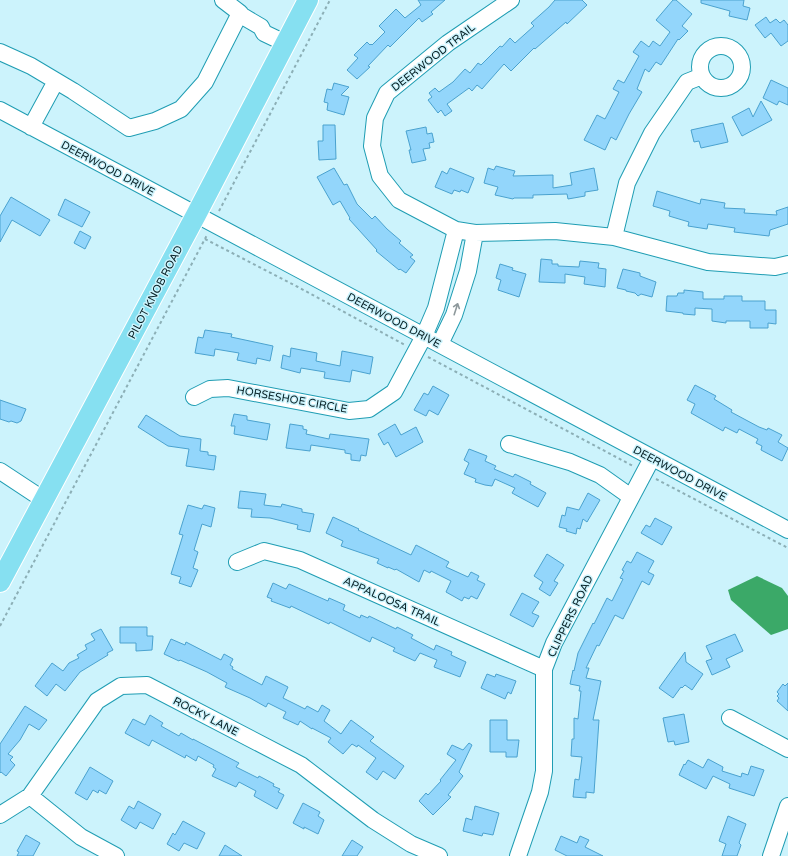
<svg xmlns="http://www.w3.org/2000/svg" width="788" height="856" viewBox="0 0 788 856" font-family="'Varela Round',sans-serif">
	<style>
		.water { fill: #3ba968 }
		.building { fill: #93d6fb; stroke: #4aa2cf }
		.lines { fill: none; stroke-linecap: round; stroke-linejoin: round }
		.minor-casing { stroke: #1f9db3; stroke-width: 18 }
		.major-casing { stroke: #fff; stroke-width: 22 }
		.path { stroke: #8cafb6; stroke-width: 2; stroke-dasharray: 3 3; stroke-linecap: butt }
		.minor { stroke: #fff; stroke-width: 16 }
		.major { stroke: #86e0f1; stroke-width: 20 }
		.oneway { stroke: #8e999c }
		.labels { text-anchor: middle; stroke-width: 3; stroke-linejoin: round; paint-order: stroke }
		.street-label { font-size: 11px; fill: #041d22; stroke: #ccf3fc }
	</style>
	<rect width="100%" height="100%" fill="#ccf3fc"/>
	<path class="water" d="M757,576L782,588L788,596V629L771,635L731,600L728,590Z"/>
	<path class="building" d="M418,0H445L431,12L433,14L422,22L419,18L390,47L388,45L368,66L370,67L357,79L347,70L358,58L354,55L367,42L370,45L371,44L372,45L385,32L379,26L396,9L405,18L421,5Z
		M555,0H582L587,5L567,24L566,22L535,49L534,48L511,71L504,64L482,89L477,85L472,91L469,88L447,104L452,111L445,116L441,110L438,113L428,100L432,97L429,93L435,88L439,92L453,82L465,69L470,73L478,63L481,65L500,46L502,47L510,38L515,43L534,26L531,23L549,7Z
		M673,0H676L692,14L682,26L688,31L679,40L678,39L661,65L656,62L649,72L645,69L637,89L642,92L629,114L616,140L611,137L605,150L584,140L597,115L605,119L619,92L613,89L618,80L624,83L639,56L633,52L641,41L649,47L653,41L660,46L670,32L656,20Z
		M701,0H744L743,6L750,8L747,20L729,16L730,11L701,3Z
		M766,17L770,23L776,19L780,23L784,20L788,25V41L781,46L771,33L765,38L755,25Z
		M771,80L788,88V105L779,101L777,105L763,98Z
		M334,83L349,87L341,95L349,97L344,115L327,110L328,103L324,102L327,89L332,90Z
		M761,101L772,120L742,136L732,117L749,108L753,117Z
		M723,123L728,142L701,148L699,141L694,142L691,130Z
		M323,125H335L336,159L319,160L318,141H323Z
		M426,127L427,134L432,133L434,142L429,143L430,148L423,149L426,160L412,163L409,150H411L406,131Z
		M496,166L515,171L513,176L553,175V188L572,185L570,173L594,168L598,190L585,192V196L568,199L567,194L533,195V198H514L513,199L495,195L498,187L484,183L488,168L494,170Z
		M334,168L344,185L347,184L357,204L372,219L375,216L387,229L401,241L399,243L413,255L410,257L415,261L406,273L400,269L399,270L376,251L377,250L349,219L350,218L340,201L333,205L317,177Z
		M450,168L474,178L468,193L461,190L460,192L454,190L452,194L435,187L442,171L447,174Z
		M657,191L700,204L701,199L725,203L724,208L745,209L744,213L777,215L776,211L788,207V224L770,230L769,236L734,232L735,228L708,224L707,229L688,226L689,222L669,216L670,211L653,206Z
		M11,197L50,220L40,236L12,220L0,242V216Z
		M65,199L90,212L82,227L58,215Z
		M80,231L91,237L85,249L74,243Z
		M541,259L552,260V264H558V266L579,267L580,261L599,263L598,268L606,269L605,287L584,284L585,277L565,274V283L539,282Z
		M500,264L513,268L512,270L526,274L519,297L498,290L501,280L496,278Z
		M623,269L640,273V276L656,282L652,297L641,294L638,296L635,293L626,291V290L617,288Z
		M684,290L703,292V299H724V296H742V301H765V310H776V324L768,323V328H750V321H726V323L712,321V309L695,308V315L683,314V313L666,311L667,296H677L678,293H684Z
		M205,330L232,334L231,337L273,346L270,361L257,358L256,364L237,360L239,353L215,349L214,356L195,353L198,337L203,338Z
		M291,348L317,353L316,361L340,366L342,351L373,357L370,374L352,370L350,382L324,378L325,372L301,368L300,373L281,368L283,355L290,357Z
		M695,385L716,396L714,399L732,410L731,412L759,427L767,430L768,428L782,435L778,442L788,448L782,461L761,450L762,446L756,443L758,439L739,429L737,433L725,427L723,431L691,413L695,404L687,400Z
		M433,386L449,395L438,415L429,410L426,416L414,410L424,393L428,395Z
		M0,400L26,409L21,421L17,423L11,421L9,422L0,419Z
		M234,414L247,416V420L270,424L267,440L234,434L235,426H231Z
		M146,415L180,436L201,439L200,451L208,452V455L216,456L214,470L186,466L189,449L168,446L138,427Z
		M290,424L303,426V429L307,430L306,434L329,439L330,434L369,439L366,456L361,455L360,461L351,460V454L345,453V450L311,445L310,451L286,448Z
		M395,424L401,435L416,427L423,442L396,457L388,442L384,445L378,434Z
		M469,449L487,456L485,461L496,466L494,469L513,477L515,474L531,482L530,484L546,493L538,507L512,493L515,488L495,479L492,486L485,485L475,482L476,479L464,474L469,463L464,460Z
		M240,491L266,494L264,505L281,507L282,504L302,509V512L314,514L310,532L297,529L298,525L270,518L251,517L252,509L238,508Z
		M588,493L600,500L587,522L583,519L580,529L577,528L576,534L566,531L567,529L559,527L562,515L565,516L567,507L579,510Z
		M188,505L202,509L204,505L215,508L211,527L202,524L194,550L198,552L193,568L198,570L191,587L179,583L181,577L171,574L183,535L179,534Z
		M333,517L359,529L358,530L411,555L416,545L449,562L446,567L468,577L471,572L479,576L477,580L485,584L477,599L471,596L469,599L464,597L462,601L446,592L451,581L431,571L430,573L424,570L419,582L396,569L395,570L388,567V568L377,563L379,559L341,546L343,541L326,533Z
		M655,518L672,527L662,545L641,533L646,525L650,527Z
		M637,552L654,561L648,572L654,575L649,585L642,581L623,619L615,615L599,646L597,645L586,668H589L586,678L601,681L593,720H599L594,793L586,792V798L573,797L575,779L579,780L582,757L571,756L572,739H574V718L578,719L581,691H579L580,686L570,684L573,670L574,671L578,653L593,623L594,624L607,598L612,601L623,579L620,578L624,571L622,570L627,561L631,563Z
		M547,554L564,565L554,581L558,583L550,596L539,589L543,582L534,576Z
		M273,583L286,589L289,584L328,601L329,598L345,605L343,610L360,618L361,615L368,618L369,616L396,629L397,627L413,635L411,638L434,650L436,645L452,652L451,655L466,662L460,677L434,667L437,660L420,653L415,661L393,651L395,648L372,637L370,642L330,622L329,624L291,606L290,608L271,601L272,599L267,597Z
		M522,593L539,602L532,613L539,616L533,627L510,615Z
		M120,627H147V636H153L152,650L136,651V643H120Z
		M101,629L113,650L107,653L108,655L80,672L65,691L56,684L47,696L35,686L52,663L63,671L69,663L79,658L77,655L87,649L85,645L95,640L91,634Z
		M735,634L743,651L726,659L730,667L712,675L706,661L712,659L706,646Z
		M171,639L185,645L186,642L221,660L224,654L233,659L230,665L233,667L232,669L262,685L266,676L288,687L283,698L305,709L307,706L318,712L322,705L330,710L324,721L341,734L351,720L374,737L370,741L404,766L395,779L383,771L377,780L366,772L376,758L358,745L357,747L352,744L343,754L328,742L331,738L312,728V729L300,721L298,725L283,718L286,712L268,703L266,707L250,698L225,687L227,683L207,672L180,660L179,661L164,654Z
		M685,652L686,662L703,674L692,690L685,685L682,688L681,687L673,698L659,688Z
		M487,674L495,677L496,674L516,681L511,694L508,692L505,699L481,688Z
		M788,683V711L777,701L779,698L777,696L779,694L777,692L783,684L785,686Z
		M25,706L47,720L39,730L29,724L20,740L8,754L13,757L10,760L15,765L6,776L1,772L0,773V744Z
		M684,714L689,742L675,745L674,741L668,742L663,718Z
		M150,715L163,723L161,726L179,736L181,733L193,740V739L239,763L236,767L258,778L259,776L274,784L273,786L280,789L278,792L284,795L277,809L254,796L256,791L239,782L236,787L212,776L216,769L213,767L214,765L198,756L196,761L186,755L185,758L152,740L149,746L125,733L133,719L145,725Z
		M490,720H507V740H519L517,757H506V752H490Z
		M469,743L472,745L459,772L463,776L448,795L451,797L433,815L419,801L426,793L428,795L441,781L440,780L456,760L447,754L452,745L463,750Z
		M708,759L723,767L722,771L741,777L742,773L748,775L751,766L764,770L754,796L729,788L730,784L713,776L706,789L679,775L684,764L685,765L688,760L703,768Z
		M90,767L113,781L106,794L99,790L98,793L93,790L87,800L75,793Z
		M138,801L161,814L153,829L140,822L136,829L121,820L129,806L134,809Z
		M303,803L320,812L318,816L324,820L318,834L304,827V829L293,823Z
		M475,806L499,813L493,835L483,833L482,836L463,831L466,818L472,820Z
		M728,816L746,824L739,843L741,845L737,856H722L726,844L719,841Z
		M183,821L205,833L197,849L184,843L179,851L167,844L173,833L175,835Z
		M26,835L40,843L33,856H17L19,852L17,851Z
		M561,836L577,843L580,836L589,840L585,847L603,856H567L555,850Z
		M352,840L363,847L357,856H342Z
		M225,845L242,856H219Z"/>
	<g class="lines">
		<defs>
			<path id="minor" d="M511,0L448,43L387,93L375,118L372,146L380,176L399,200L456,230L475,233L555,231L614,237L708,262L775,267L788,264
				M239,14L261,27L264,33L285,43
				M700 67a21 21 0 1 1 42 0a21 21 0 1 1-42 0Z
				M0,52L31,66L73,91L129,128L155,121L181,109L205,82L240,13L223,0
				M0,110L788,530
				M31,127L56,81
				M614,237L627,183L652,133L687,82L702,76
				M440,344L454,315L468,271L475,233
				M194,397L210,389L228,388L349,411L369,409L394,392L424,336L436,308L456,230
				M509,444L570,462L600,475L631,497
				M0,471L44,500
				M237,562L264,551L300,560L544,669
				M730,718L788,749
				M30,796L81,837L116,856
				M0,815L30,796L97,701L121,686L147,685L301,765L373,820L411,844L439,856
				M518,856L540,792L544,771V669L554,643L652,458
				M771,856L788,806"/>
			<path id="major" d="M0,582L196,215L308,0"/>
		</defs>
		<use href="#minor" class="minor-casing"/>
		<use href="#major" class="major-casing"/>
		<path class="path" d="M219,211L330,0
			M205,239L298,287L405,345
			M428,357L633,466
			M656,479L788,548
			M0,626L207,235"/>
		<use href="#minor" class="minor"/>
		<use href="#major" class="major"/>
	</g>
	<defs><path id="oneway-shaft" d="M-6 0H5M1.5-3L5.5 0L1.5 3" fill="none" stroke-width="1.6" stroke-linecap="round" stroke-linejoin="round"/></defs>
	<use class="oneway" href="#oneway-shaft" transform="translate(456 309) rotate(-72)"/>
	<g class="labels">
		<g class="street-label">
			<text transform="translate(433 57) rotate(-38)" y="4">DEERWOOD TRAIL</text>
			<text transform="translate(108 168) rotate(28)" y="4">DEERWOOD DRIVE</text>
			<text transform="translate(155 292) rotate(-62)" y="4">PILOT KNOB ROAD</text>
			<text transform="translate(394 320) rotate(28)" y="4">DEERWOOD DRIVE</text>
			<text transform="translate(292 399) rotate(10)" y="4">HORSESHOE CIRCLE</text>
			<text transform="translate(680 473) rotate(28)" y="4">DEERWOOD DRIVE</text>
			<text transform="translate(392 601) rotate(24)" y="4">APPALOOSA TRAIL</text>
			<text transform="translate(570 616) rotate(-64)" y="4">CLIPPERS ROAD</text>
			<text transform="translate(206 716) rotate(27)" y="4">ROCKY LANE</text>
		</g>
	</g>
</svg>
